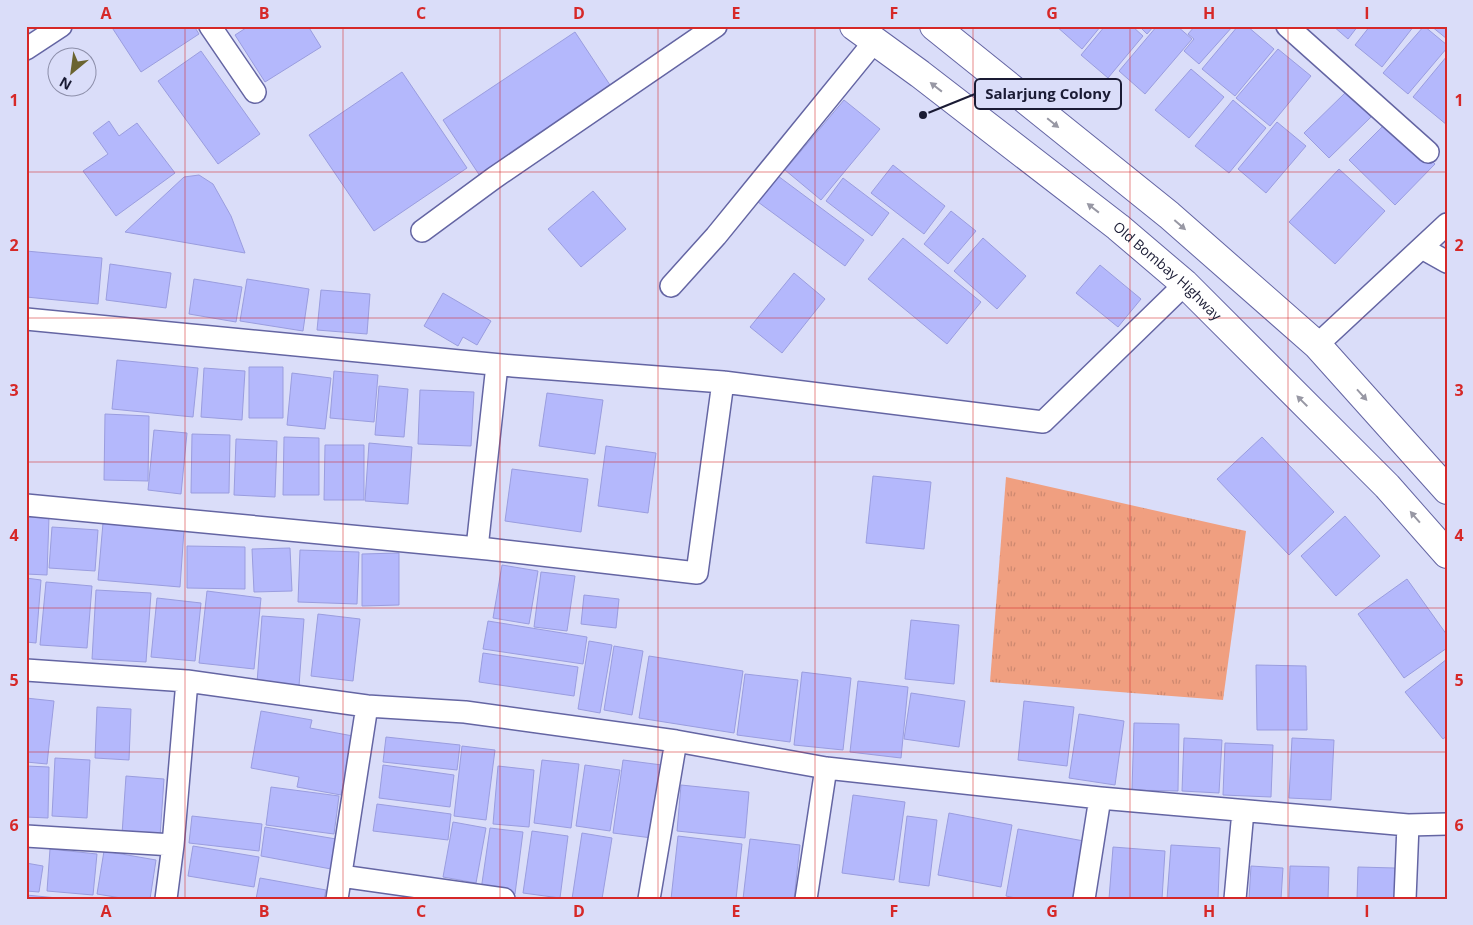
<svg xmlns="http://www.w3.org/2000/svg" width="1473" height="925" viewBox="0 0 1473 925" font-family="'Open Sans',sans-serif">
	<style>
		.park { fill: url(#park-tufts) }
		.building { fill: #b4b8fc; stroke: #9a9ddf }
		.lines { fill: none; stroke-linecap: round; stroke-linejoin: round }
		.minor-casing { stroke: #6465a3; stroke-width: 24 }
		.primary-casing { stroke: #6465a3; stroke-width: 30 }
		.minor { stroke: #fff; stroke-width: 21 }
		.primary { stroke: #fff; stroke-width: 28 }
		.oneway { fill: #9898a4 }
		.grid { fill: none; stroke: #d62828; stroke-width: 1; stroke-opacity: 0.55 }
		.labels { text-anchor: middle; stroke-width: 4.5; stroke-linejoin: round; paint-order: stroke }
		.street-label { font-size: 14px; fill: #1a1b34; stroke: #daddf9 }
		.leader { fill: none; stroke: #1a1b34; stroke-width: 2 }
		.callout-dot { fill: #1a1b34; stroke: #daddf9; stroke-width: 2 }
		.callout { fill: #daddf9; stroke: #1a1b34; stroke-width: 2 }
		.callout-label { font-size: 15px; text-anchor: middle; font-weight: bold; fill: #1a1b34 }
		.neatline { fill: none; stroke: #d62828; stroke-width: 2 }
		.grid-label { font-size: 16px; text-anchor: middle; font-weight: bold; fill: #d62828 }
	</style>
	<defs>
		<pattern id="park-tufts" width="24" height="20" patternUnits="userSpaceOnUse" patternTransform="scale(1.25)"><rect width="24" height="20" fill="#f09f80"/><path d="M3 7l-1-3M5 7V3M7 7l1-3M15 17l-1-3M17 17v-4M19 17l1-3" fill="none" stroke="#cd886f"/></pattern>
	</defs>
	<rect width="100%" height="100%" fill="#daddf9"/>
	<path class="park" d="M1006,477L1246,531L1223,700L990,682Z"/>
	<path class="building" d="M111,26H194L199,34L141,72Z
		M249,26H308L321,47L265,82L235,35Z
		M1056,26H1101L1082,49Z
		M1105,26H1132L1143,36L1108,78L1081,55Z
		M1139,26H1154L1147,34Z
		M1157,26H1177L1192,39L1145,94L1119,71Z
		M1195,26H1233L1199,64L1184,51L1194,39L1188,34Z
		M1238,26H1247L1274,49L1235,96L1202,69Z
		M1333,26H1358L1348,39Z
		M1370,26H1414L1382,67L1355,45Z
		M1424,26L1447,45V48L1408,94L1383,73Z
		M1431,26H1447V39Z
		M575,32L612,88L480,176L443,120Z
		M1278,49L1311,76L1270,126L1236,98Z
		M201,51L260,134L218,164L158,81Z
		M1447,56V125L1413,97Z
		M1191,69L1224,97L1189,138L1155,110Z
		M402,72L467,168L374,231L309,135Z
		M1346,92L1371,117L1329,158L1304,133Z
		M844,100L880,129L821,200L785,170Z
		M1233,100L1266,128L1229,173L1195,146Z
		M1390,119L1435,164L1395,205L1349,160Z
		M109,121L119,136L137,123L175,173L116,216L83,171L108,154L93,133Z
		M1277,122L1306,146L1266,193L1238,169Z
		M893,165L945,206L924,234L871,193Z
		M1339,169L1385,211L1335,264L1289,222Z
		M199,175L213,184L231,216L245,253L125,232L184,177Z
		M778,176L864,240L845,266L758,202Z
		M843,178L889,213L872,236L826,201Z
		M593,191L626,229L581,267L548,229Z
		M951,211L976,231L948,264L924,244Z
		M903,238L981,302L947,344L868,279Z
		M983,238L1026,276L997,309L954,271Z
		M26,251L102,258L98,304L26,297Z
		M110,264L171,273L166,308L106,300Z
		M1100,265L1141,299L1118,327L1076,293Z
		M794,273L825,299L782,353L750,327Z
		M194,279L242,287L236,322L189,314Z
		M247,279L309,289L303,331L240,321Z
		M321,290L370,294L367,334L317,330Z
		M443,293L491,321L477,345L463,337L458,346L424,326Z
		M117,360L198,368L193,417L112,409Z
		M249,367H283V418H249Z
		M204,368L245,371L242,420L201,417Z
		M334,371L378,375L374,422L330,418Z
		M292,373L331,378L325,429L287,425Z
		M379,386L408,389L404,437L375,435Z
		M420,390L474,392L471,446L418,444Z
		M547,393L603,400L595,454L539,446Z
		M105,414L149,416L148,481L104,480Z
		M154,430L187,433L181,494L148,490Z
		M192,434L230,435L229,493H191Z
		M284,437L319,438V495H283Z
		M1262,437L1334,512L1289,555L1217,479Z
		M236,439L277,441L275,497L234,495Z
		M369,443L412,447L408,504L365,501Z
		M325,445H364V500H324Z
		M606,446L656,453L648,513L598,506Z
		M512,469L588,479L581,532L505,521Z
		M873,476L931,482L924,549L866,543Z
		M1345,516L1380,556L1336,596L1301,556Z
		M26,517H49L47,575L26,574Z
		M103,523L184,530L180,587L98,580Z
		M52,527L98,530L95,571L49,568Z
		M187,546L245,547V589L187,588Z
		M290,548L292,591L254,592L252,549Z
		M300,550L359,552L357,604L298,602Z
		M399,553V605L362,606V554Z
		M502,565L538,571L529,624L493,618Z
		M541,572L575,576L567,631L534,627Z
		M26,578L41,580L36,643L26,642Z
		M1407,579L1447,635V648L1404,678L1358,614Z
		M46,582L92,586L87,648L40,645Z
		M96,590L151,593L146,662L92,659Z
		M207,591L261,598L254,669L199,663Z
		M584,595L619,599L616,628L581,624Z
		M157,598L201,603L195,661L151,657Z
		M318,614L360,619L353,681L311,676Z
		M262,616L304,619L299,686L257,683Z
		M911,620L959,625L954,684L905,679Z
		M488,621L587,637L583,664L483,649Z
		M589,641L612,645L600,713L578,709Z
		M614,646L643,651L632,715L604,710Z
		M483,653L578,667L574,696L479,682Z
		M649,656L743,671L734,733L639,718Z
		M1447,659V736L1443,739L1405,692Z
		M1256,665L1306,666L1307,730H1257Z
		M802,672L851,678L843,750L794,745Z
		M745,674L798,680L790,742L737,735Z
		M858,681L908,687L901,758L850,752Z
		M911,693L965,701L959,747L904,739Z
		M26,698L54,701L47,764L26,762Z
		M1024,701L1074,707L1067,766L1018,760Z
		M97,707L131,709L129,760L95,758Z
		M261,711L312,720L310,728L353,736L341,795L297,787L299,777L251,768Z
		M1079,714L1124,721L1115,785L1069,778Z
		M1134,723L1179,724L1178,791L1132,790Z
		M386,737L460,745L457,770L383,762Z
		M1184,738L1222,740L1219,793L1182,791Z
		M1292,738L1334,740L1331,800L1289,798Z
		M1225,743L1273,745L1271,797L1223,795Z
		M462,746L495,750L486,820L454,816Z
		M55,758L90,760L87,818L52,816Z
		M542,760L579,764L571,828L534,823Z
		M623,760L662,765L652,838L613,833Z
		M383,765L454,775L450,807L379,798Z
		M585,765L620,770L610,831L576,826Z
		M26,766L49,767L48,818L26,817Z
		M498,766L534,770L529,827L493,824Z
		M126,776L164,779L160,837L122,834Z
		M681,785L749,792L745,838L677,831Z
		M271,787L339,796L334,834L266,825Z
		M853,795L905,802L894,880L842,873Z
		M377,804L451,814L448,840L373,831Z
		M949,813L1012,825L1001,887L938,875Z
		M192,816L262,824L259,851L189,843Z
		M907,816L937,820L929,886L899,882Z
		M453,822L486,828L476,883L443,877Z
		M265,827L336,839L331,869L261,856Z
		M490,828L523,832L515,894L481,890Z
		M1018,829L1084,841L1074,899H1020L1006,896Z
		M532,831L568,836L560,898L523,893Z
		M582,833L612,838L602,899H572Z
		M678,836L742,844L736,899H671Z
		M750,839L800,845L794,899H743Z
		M1171,845L1220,848L1218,899H1167Z
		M193,846L259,857L254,887L188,876Z
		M1113,847L1165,851L1162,899H1109Z
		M50,849L97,854L93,895L47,891Z
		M104,851L156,860L150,899H127L97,894Z
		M26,863L43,866L39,892L26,891Z
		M1251,866L1283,868L1281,899H1249Z
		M1290,866L1329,867L1328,899H1289Z
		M1358,867L1395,868V899H1357Z
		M260,878L326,890L324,899H256Z
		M26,895L68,899H26Z"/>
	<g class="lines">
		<defs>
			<path id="minor" d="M210,26L255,92
				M1287,26L1428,152
				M26,49L61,26
				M422,231L494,178L716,26
				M1422,248L1447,262
				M671,286L716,236L874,42
				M26,319L513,366L723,382L1043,422L1185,284
				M1317,345L1447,224
				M26,505L488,549L697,573L723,382
				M477,548L497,365
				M26,670L187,681L367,706L465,712L676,741L826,768L1100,798L1408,825L1447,824
				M26,836L173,845
				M341,876L504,899
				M166,899L173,845L187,681
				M337,899L367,706
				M649,899L676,741
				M806,899L826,768
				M1084,899L1100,798
				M1235,899L1243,811
				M1405,899L1408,825"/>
			<g id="primary">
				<path id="s1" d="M854,26L920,74L1118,227L1185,284L1387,486L1447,554"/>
				<path d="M934,26L1169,215L1317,345L1447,490"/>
			</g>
		</defs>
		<use href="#minor" class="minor-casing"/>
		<use href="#primary" class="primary-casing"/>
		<use href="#minor" class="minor"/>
		<use href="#primary" class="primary"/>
	</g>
	<defs><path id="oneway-solid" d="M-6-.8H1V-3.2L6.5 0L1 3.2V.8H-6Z" transform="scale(1.25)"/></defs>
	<g class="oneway">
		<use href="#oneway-solid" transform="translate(936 87) rotate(-142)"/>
		<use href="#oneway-solid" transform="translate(1053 123) rotate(39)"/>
		<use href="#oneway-solid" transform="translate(1093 208) rotate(-142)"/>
		<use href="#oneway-solid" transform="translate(1180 225) rotate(41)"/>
		<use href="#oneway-solid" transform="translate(1362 395) rotate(48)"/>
		<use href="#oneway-solid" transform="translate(1302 401) rotate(-135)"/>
		<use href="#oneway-solid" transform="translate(1415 517) rotate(-131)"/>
	</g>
	<path class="grid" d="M185,26V899M343,26V899M500,26V899M658,26V899M815,26V899M973,26V899M1130,26V899M1288,26V899M26,172H1447M26,318H1447M26,462H1447M26,608H1447M26,752H1447"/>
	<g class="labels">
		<g class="street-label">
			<text dy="5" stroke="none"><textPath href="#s1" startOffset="398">Old Bombay Highway</textPath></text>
		</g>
	</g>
	<path class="leader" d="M923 115L975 94"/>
	<circle class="callout-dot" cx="923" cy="115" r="5"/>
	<rect class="callout" x="975" y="79" width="146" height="30" rx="5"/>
	<g class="callout-label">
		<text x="1048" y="99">Salarjung Colony</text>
	</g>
	<rect width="1473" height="925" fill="none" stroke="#daddf9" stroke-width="55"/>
	<g transform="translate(72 72) rotate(209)"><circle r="24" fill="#daddf9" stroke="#8d8faa"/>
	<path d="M0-4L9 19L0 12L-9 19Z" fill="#6b6430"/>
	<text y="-8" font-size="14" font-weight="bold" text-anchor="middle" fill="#1a1b34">N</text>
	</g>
	<rect x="28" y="28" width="1418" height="870" class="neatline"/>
	<g class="grid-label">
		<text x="106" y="19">A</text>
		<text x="264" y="19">B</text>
		<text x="421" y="19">C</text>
		<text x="579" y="19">D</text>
		<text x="736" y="19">E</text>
		<text x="894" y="19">F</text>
		<text x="1052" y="19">G</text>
		<text x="1209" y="19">H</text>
		<text x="1367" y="19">I</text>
		<text x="14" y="106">1</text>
		<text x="1459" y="106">1</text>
		<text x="14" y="251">2</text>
		<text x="1459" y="251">2</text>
		<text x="14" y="396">3</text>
		<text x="1459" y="396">3</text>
		<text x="14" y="541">4</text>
		<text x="1459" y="541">4</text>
		<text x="14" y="686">5</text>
		<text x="1459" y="686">5</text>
		<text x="14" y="831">6</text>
		<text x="1459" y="831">6</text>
		<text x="106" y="917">A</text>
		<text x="264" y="917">B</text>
		<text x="421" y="917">C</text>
		<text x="579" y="917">D</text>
		<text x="736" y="917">E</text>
		<text x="894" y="917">F</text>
		<text x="1052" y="917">G</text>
		<text x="1209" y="917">H</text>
		<text x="1367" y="917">I</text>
	</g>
</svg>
